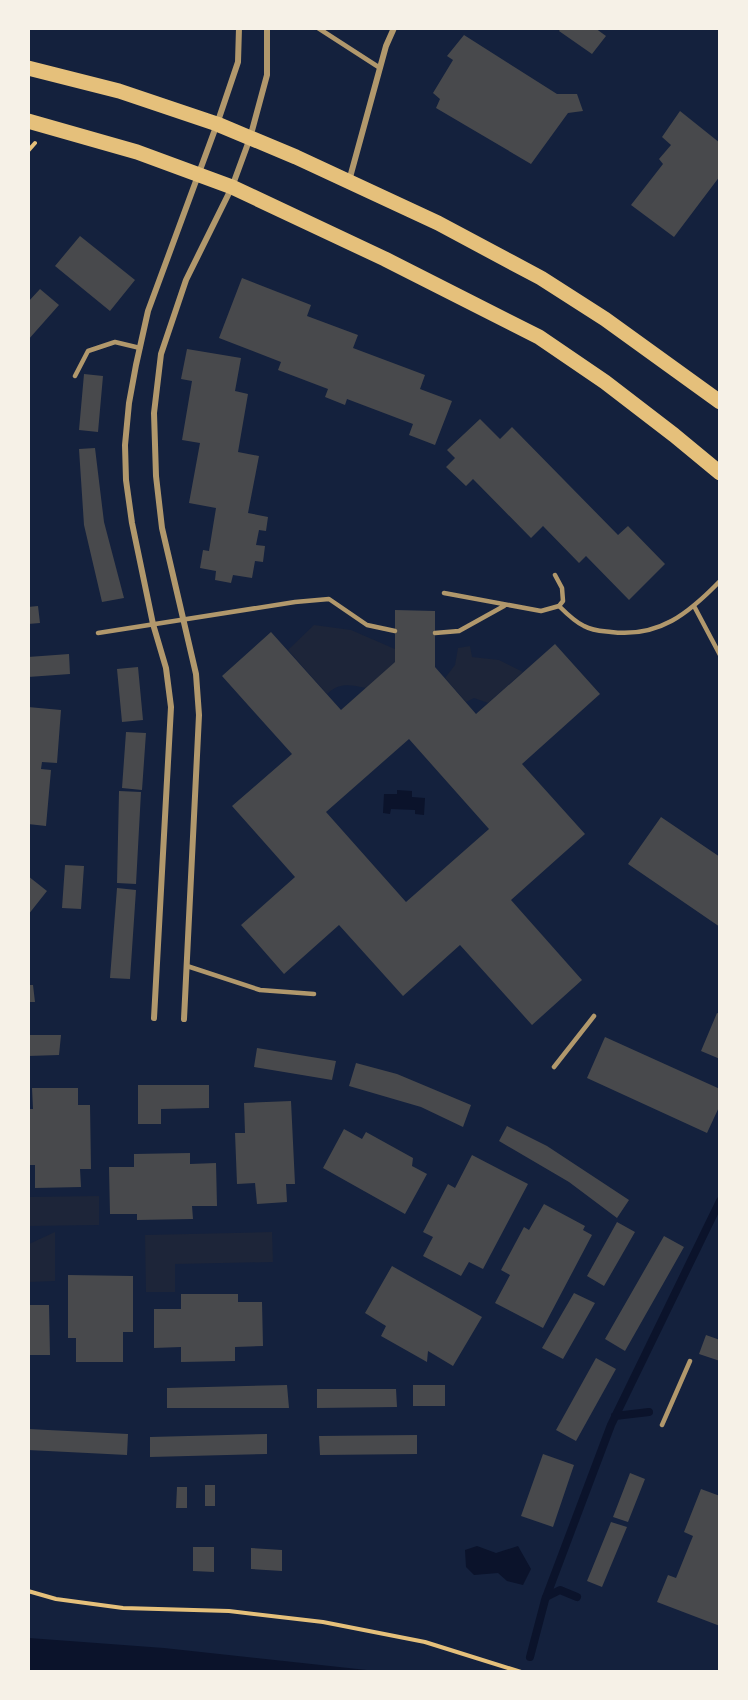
<svg xmlns="http://www.w3.org/2000/svg" width="748" height="1700" viewBox="0 0 748 1700" font-family="'Libre Baskerville',serif">
	<style>
		.green { fill: #1d2539 }
		.water { fill: #0b132b }
		.lines { fill: none; stroke-linecap: round; stroke-linejoin: round }
		.stream { stroke: #0b132b; stroke-width: 8 }
		.building { fill: #48494c; fill-rule: evenodd }
		.path { stroke: #e5c07b; stroke-width: 4 }
		.service { stroke: #b1986c; stroke-width: 4.5 }
		.minor { stroke: #b1986c; stroke-width: 6 }
		.primary { stroke: #e5c07b; stroke-width: 15 }
	</style>
	<rect width="100%" height="100%" fill="#14213d"/>
	<path class="green" d="M314,625L351,630L395,649V662L366,688C350,685 340,682 327,694L288,650Z
		M470,646L472,657L499,660L523,672L488,703L474,698L466,702L445,678L455,665L458,648Z
		M99,1196V1225L29,1226V1197Z
		M55,1232V1281L29,1282V1244Z
		M272,1232L273,1262L175,1264V1292H146L145,1235Z"/>
	<path class="water" d="M397,790L412,791V797L425,798L424,815L415,814V810L391,809L390,814L383,813L384,794H397Z
		M477,1546L496,1553L518,1546L531,1569L523,1585L507,1581L498,1573L474,1575L466,1567L465,1550Z
		M29,1638L164,1648L376,1671H29Z"/>
	<g class="lines">
		<path class="stream" d="M615,1416L649,1412
			M546,1597L560,1590L577,1597
			M530,1657L545,1600L611,1425L720,1201"/>
	</g>
	<path class="building" d="M561,28H595L606,36L592,54L559,31Z
		M464,35L557,94H577L583,111L568,113L531,164L436,108L440,99L433,93L453,60L447,56Z
		M680,111L720,143V176L674,237L631,205L663,164L659,159L671,145L662,137Z
		M80,236L135,280L110,311L55,266Z
		M242,278L311,305L307,316L358,335L353,348L425,375L420,389L452,401L435,445L409,435L413,424L347,399L345,405L325,397L328,389L278,370L281,362L219,338Z
		M40,289L59,305L28,340V302Z
		M187,349L241,358L235,391L248,394L238,452L259,456L248,513L268,517L266,531L259,530L256,545L265,546L263,562L255,561L252,578L233,575L231,583L215,580L216,571L200,568L203,550L209,551L216,508L189,503L200,443L182,440L192,381L181,379Z
		M84,374L103,376L98,432L79,430Z
		M480,419L500,439L512,427L618,535L628,526L665,564L629,600L586,556L579,563L543,526L531,538L473,479L466,486L446,467L455,458L447,450Z
		M95,448L104,522L124,598L102,602L84,525L79,449Z
		M38,606L40,623L28,624V607Z
		M395,610L435,611V667L476,714L555,644L600,694L522,764L585,834L511,900L582,980L532,1025L460,945L403,996L339,925L284,974L241,925L295,877L232,806L292,754L222,676L271,632L341,710L395,662ZM409,739L489,829L406,902L326,812Z
		M69,654L70,674L28,677V657Z
		M138,667L143,720L122,722L117,669Z
		M28,707L61,710L57,763L42,762L41,769L51,770L46,826L28,824Z
		M126,732L146,733L142,790L122,788Z
		M119,791L141,792L136,884L117,883Z
		M661,817L720,857V927L628,864Z
		M65,865L84,866L81,909L62,908Z
		M28,876L47,891L28,915Z
		M117,888L136,890L130,979L110,978Z
		M28,985H33L35,1002H28Z
		M717,1013L720,1014V1059L701,1051Z
		M28,1035H61L59,1055L28,1056Z
		M605,1037L720,1089V1105L707,1133L587,1078Z
		M257,1048L336,1061L332,1080L254,1067Z
		M356,1063L397,1074L471,1105L463,1127L421,1107L349,1086Z
		M138,1085H209V1108L161,1109V1124H138Z
		M32,1088H78V1105H90L91,1169H80L81,1187L35,1188V1165H28V1109H33Z
		M291,1101L295,1184H286L287,1202L257,1204L255,1183L237,1184L235,1133H245L244,1103Z
		M507,1126L547,1146L629,1200L617,1218L569,1182L499,1141Z
		M344,1129L362,1139L366,1132L413,1158L412,1166L427,1174L405,1214L323,1168Z
		M190,1153V1164L216,1163L217,1206H192L193,1219L137,1220V1214H110L109,1167H134V1154Z
		M472,1155L528,1184L483,1269L469,1262L461,1276L423,1256L433,1237L423,1232L448,1184L455,1188Z
		M544,1204L585,1226L583,1230L592,1235L543,1328L495,1303L510,1275L501,1270L524,1227L529,1230Z
		M617,1222L635,1232L604,1286L587,1276Z
		M664,1236L684,1247L625,1351L605,1339Z
		M392,1266L482,1317L453,1366L428,1351L427,1362L381,1336L386,1326L365,1313Z
		M68,1275L133,1276V1332H123V1362H76V1338H68Z
		M574,1293L595,1303L563,1359L542,1348Z
		M181,1294H238V1302H262L263,1346L235,1347V1361L181,1362V1347L154,1348V1309H181Z
		M28,1305H49L50,1355H28Z
		M706,1335L720,1340V1361L699,1354Z
		M596,1358L616,1369L576,1441L556,1430Z
		M287,1385L289,1408H167V1388Z
		M413,1385H445V1406H413Z
		M317,1389H396L397,1407L317,1408Z
		M28,1429L128,1434L127,1455L28,1450Z
		M267,1434V1454L150,1457V1437Z
		M417,1435V1454L320,1455L319,1436Z
		M543,1454L574,1465L553,1527L521,1516Z
		M630,1473L645,1479L628,1522L613,1517Z
		M205,1485H215V1506H205Z
		M177,1487H187V1508H176Z
		M701,1489L720,1496V1626L657,1602L668,1575L676,1578L693,1536L684,1532Z
		M611,1522L627,1527L602,1587L587,1581Z
		M193,1547H214V1572L193,1571Z
		M251,1548L282,1550V1571L251,1569Z"/>
	<g class="lines">
		<path class="path" d="M28,151L35,143
			M28,1591L56,1599L123,1608L229,1611L323,1622L425,1642L521,1672"/>
		<path class="service" d="M318,28L380,68
			M75,376L88,351L115,342L140,348
			M444,593L541,611L559,606L563,601L562,588L555,575
			M559,606C566,613 575,622 584,626C593,631 602,631 611,632C659,638 689,613 720,581
			M694,606L720,655
			M98,633L295,602L329,599L367,625L395,631
			M435,633L459,631L504,606
			M187,966L260,990L314,994
			M554,1067L594,1016
			M662,1425L690,1361"/>
		<path class="minor" d="M349,181L386,46L394,28
			M154,1018L171,707L166,668L153,624L132,523L126,480L125,445L129,403L136,365L148,311L217,124L238,62L239,28
			M184,1019L199,715L196,674L162,528L156,476L154,413L161,354L186,280L232,187L250,138L267,75V28"/>
		<path class="primary" d="M28,68L119,91L217,124L296,157L438,223L541,278L605,319L720,402
			M28,121L137,152L232,187L385,259L539,337L605,382L674,435L720,473"/>
	</g>
	<rect width="748" height="1700" fill="none" stroke="#f6f1e7" stroke-width="60"/>
</svg>
